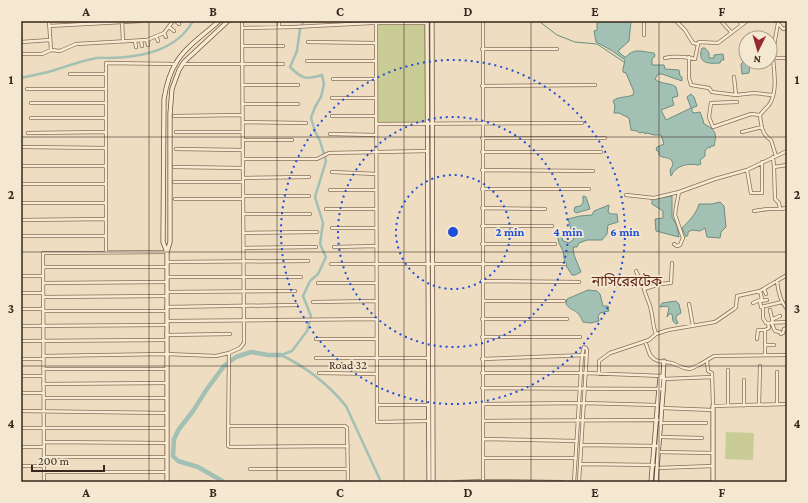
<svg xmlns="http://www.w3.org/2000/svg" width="808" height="503" viewBox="0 0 808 503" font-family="'Crimson Pro','Noto Sans Bengali',serif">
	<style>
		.green { fill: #c9cc94 }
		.water { fill: #a3c0b5; stroke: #6a8e82 }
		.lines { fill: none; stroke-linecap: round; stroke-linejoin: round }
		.stream { stroke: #6a8e82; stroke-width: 1 }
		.canal { stroke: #a3c0b5; stroke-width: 2.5 }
		.river { stroke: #a3c0b5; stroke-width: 4.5 }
		.street-casing { stroke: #876e58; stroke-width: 4 }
		.secondary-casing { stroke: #694f3b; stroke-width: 5 }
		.street { stroke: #f9ebd3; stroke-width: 2.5 }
		.secondary { stroke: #f9ebd3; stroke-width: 3.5 }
		.grid { fill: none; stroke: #37271d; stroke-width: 1; stroke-opacity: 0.55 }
		.ring { fill: none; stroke: #1d4ed8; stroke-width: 2; stroke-dasharray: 2 4 }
		.labels { text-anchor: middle; stroke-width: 3.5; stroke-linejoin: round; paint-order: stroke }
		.street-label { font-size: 12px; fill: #37271d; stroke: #f5e8d0 }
		.quarter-label { font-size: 14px; fill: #63261c; stroke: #f5e8d0 }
		.centre { fill: #1d4ed8; stroke: #f5e8d0; stroke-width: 2 }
		.ring-label { font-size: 12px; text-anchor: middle; font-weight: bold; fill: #1d4ed8; stroke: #f5e8d0; stroke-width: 3.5; stroke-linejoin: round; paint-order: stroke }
		.neatline { fill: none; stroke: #37271d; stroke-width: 1.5 }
		.grid-label { font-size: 13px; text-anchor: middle; font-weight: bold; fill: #37271d }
	</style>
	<rect width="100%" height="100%" fill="#eeddc0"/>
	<path class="green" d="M427,23V124H376V24Z
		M726,432L754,433L753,460L725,459Z"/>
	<path class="water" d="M597,21H631L629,41L618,51L622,55L625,57V58C634,47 642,52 654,53L655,56L652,59V65H664L665,69L679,70L680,76L682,77V81L662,74H658L655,79C661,85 670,82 676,87L678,96L672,98L674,105L661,110L666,120L691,108L687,97L691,94L694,97L697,106L692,108V112L695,113L700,112L703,120L704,124C716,130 717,133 714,146H711L710,148L708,147L705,151V156L700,160L701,164L698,165C688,163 676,165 671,176L670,170L673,165C672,156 666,159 660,156L659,155V152L656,150L657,147L664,144L661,135H654L647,133L645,134L644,132L640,133L637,131L631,130L629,118L619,113H614L615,106L613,101C618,96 626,98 633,95L634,92L626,73L623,72V69L625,60L611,50L596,42L594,31L597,30Z
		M702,48H705L709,53V58H714V55L723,54L724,60H721L720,63C707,64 697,63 702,48Z
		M746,57V62H763V65L761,67H757L756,64L750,65L749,73L742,74L741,64L744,61L741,59Z
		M583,196L586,197L590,209L576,213L574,211L575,207L580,206L583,203Z
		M672,196V217L677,226L679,237L656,231L655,219L663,218V211L652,204V199Z
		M720,202L724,206L726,227L721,232L720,238L707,237L705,228L700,231L692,230L688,232V235L686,237L682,228C688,222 697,213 699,204H712Z
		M609,205L608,212L611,214H617L618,222L608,225L607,234L602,240H587L579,243L577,247H573L574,255L581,272L575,275H572L565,264L563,251L559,243L557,234L561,233L563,241L569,243L574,239L568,219L580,216L592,215L594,211Z
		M588,290L597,291L600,294L603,306H608L609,311L600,313L598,316L599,321L591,323L583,322C577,307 572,313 566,304L567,299Z
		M676,301L679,304L681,313L676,316V319L678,323L676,324L673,321L672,314H669L667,317L669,308L667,306L660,307L662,303Z"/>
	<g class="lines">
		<path class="stream" d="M540,22L557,35L575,42L597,44L624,62"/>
		<path class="canal" d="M304,21L300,29L297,51L290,67C302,79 306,80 322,75L324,84L321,97L315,107L311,118L315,131L320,141L326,161L315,197L323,223L320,244L326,257L318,274L310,281L303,296L311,316L307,331L292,351L281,355C306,367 328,384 346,406L381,482
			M21,78C30,76 39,74 48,72C63,68 77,62 92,59C98,57 104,58 110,58C142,57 176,51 193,21"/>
		<path class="river" d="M224,482L198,467L178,461L173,456L174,439L179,429L193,411L207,389L224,366L236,357L251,352L268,355H281"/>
		<defs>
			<path id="street" d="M49,21L51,50
				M122,21L123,41
				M176,21L179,24
				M483,21V482
				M644,21V35
				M676,21L685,30L693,43L698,44L699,42L718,43L747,21
				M721,21L731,32
				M740,21L741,25
				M777,21L778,23L783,29L787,28
				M376,24L377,422L429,421
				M49,26L141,21
				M169,27L174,31
				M279,27V21
				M242,28L294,27L371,23H427
				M164,33L166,37
				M156,36L158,41
				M141,40L142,46
				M147,40L148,45
				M135,41L136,47
				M21,42L50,40
				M308,42L376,43
				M242,46H283
				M482,49H557
				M21,54H42L51,50L60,51L76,44L147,40L164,33L173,21
				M689,57V78L691,85L709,88L712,92L736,95L734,77
				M665,58C673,56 686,57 695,59L698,44
				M774,58H787
				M307,61H376
				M182,64H283
				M70,74H106
				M333,79H376
				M242,85H298
				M482,86L595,85
				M27,89H106
				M736,95L754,93L772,95
				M332,98H376
				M737,102L711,103L709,117L713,127L751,114L760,115
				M31,103H106
				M242,104H298
				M174,116L242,115
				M332,116H376
				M31,118H106
				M243,122L306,123
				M376,124L582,123
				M176,132H243
				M742,132L762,127
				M28,133L106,132
				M330,134L376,135
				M482,138H605
				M243,140H292
				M23,147L106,148
				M176,149L243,150
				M482,152H601
				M776,156L771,140C762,135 761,125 760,115C763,111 766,108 769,105C778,92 774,72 773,58C773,47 776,35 778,23
				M773,157L774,167L775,199L779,203L780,209L787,208
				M243,159H317L329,153L428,151
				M21,166H106
				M174,167L243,168
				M774,167L787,165
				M482,170L593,171
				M747,170L751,193H762V162
				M332,172L376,174
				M243,178L309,177
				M174,182H243
				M21,184H106
				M482,189H589
				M330,190H376
				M626,195L654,198L679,192L715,179L747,170L787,151
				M243,196H309
				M175,199H243
				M21,203H106
				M482,208L545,209
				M326,209H376
				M754,211L768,209H780
				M243,214H310
				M21,220L106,219
				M482,226H552
				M332,228H376
				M243,233L317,232
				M21,236H106
				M482,244H555
				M674,244L677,246L680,245L683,238L675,215L676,207L679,192
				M334,247L377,246
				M243,248L316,247
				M106,252V63L175,64
				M167,262L308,261
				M331,264H565
				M43,267H167
				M636,271C638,276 640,278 642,283C644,290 646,296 649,303C653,313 652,324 656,334
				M21,276H43
				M167,277H301
				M482,281L579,282
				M777,281C778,291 780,301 787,309
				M43,283L167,282
				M318,283H377
				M644,289L660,284L671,283L672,263
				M764,289L766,294
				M167,292L295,291
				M21,293H43
				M43,297L167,296
				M767,300L760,301L761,307L782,302
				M483,301H564
				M313,302L377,301
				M753,303L762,299L760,291
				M689,304L693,326
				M166,307L296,305
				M761,307L763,308V318L766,323L787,322
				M21,309H43
				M770,310L773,323
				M43,311H166
				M482,319H567
				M773,319L780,316
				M167,321L377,319
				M772,324L775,331L780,332L781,334L783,333L784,329L787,328
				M21,326L166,325
				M166,335L230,334
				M482,337H580
				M316,339H377
				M757,339L758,330H765
				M21,341L166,340
				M645,341L650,355L654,359L658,361L672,363L684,368L690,369L699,365L714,356L787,355
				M765,345H774
				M229,353L228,446L230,447L348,446
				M765,354V330L769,328L768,323
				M43,356L166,354L216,356L229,353L240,348L244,343L242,21
				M316,358H429
				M21,359H43
				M482,359L586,355
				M707,361L708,371L712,373L713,406L787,404
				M43,369H166
				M728,370V406
				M777,372V404
				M319,373L377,374
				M482,373H585L663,376
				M599,374V361L610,353L649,340L656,334L668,330L715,322L734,309L736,307L737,296L760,291L787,275
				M21,376H43
				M664,379L712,377
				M744,380V406
				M43,384L166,383
				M482,388L663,389
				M21,393H44
				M44,398H166
				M483,404L583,403L657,405
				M377,405H429
				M759,405L760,366
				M662,408L713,410
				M21,411L166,413
				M483,421L661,420
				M661,423H706
				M228,426H345L347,428L348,482
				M21,428H166
				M660,437L702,438
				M483,439L577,441
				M44,442L166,443
				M581,445L659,446
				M21,447H44
				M658,452L713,453
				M44,457H166
				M483,458H576
				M580,464L654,465
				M21,466H44
				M657,468L713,466
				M250,469H347
				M44,472H166
				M44,482L43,253L167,252
				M167,482H210
				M456,482L483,481L562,482
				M574,482L582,355L584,347L586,348L587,350L579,482
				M682,482H713"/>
			<path id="secondary" d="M427,21L429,482
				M432,21L433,482
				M167,252L170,242V114L172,89L179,70L184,62L228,21
				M167,482V252L163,242L164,99C166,87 169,74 176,63C185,47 205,34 219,21
				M651,482L659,388L660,378L663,376
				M656,482L664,379L663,376L664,361
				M713,482V406"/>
		</defs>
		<use href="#street" class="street-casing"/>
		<use href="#secondary" class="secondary-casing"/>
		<use href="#street" class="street"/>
		<use href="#secondary" class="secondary"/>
	</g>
	<path class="grid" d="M149,21V482M277,21V482M404,21V482M531,21V482M659,21V482M21,137H787M21,252H787M21,366H787"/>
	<g class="ring">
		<circle cx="453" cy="232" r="57"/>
		<circle cx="453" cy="232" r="115"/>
		<circle cx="453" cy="232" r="172"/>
	</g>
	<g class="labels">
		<g class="street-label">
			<text x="348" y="369">Road 32</text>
		</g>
		<g class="quarter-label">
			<text x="627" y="286">নাসিরেরটেক</text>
		</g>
	</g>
	<circle cx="453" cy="232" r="6" class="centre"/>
	<g class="ring-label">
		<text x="510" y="236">2 min</text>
		<text x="568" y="236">4 min</text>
		<text x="625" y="236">6 min</text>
	</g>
	<rect width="808" height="503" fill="none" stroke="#f5e8d0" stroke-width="44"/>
	<g transform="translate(758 50) rotate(185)"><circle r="19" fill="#f5e8d0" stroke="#a99b88"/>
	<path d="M0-3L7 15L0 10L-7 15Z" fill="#962831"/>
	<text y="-6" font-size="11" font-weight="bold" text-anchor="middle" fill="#37271d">N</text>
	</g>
	<path d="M32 465v6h72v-6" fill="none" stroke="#37271d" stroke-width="2"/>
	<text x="38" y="465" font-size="12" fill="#37271d" stroke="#f5e8d0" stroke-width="3" paint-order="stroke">200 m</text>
	<rect x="22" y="22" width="764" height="459" class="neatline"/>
	<g class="grid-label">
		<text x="86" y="16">A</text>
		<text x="213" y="16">B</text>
		<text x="340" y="16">C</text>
		<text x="468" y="16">D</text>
		<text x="595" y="16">E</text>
		<text x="722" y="16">F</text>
		<text x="11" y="84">1</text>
		<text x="797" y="84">1</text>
		<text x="11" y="199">2</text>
		<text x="797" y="199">2</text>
		<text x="11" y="313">3</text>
		<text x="797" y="313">3</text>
		<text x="11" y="428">4</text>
		<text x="797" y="428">4</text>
		<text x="86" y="497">A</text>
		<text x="213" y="497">B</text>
		<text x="340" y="497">C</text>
		<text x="468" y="497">D</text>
		<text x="595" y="497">E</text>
		<text x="722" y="497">F</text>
	</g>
</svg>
